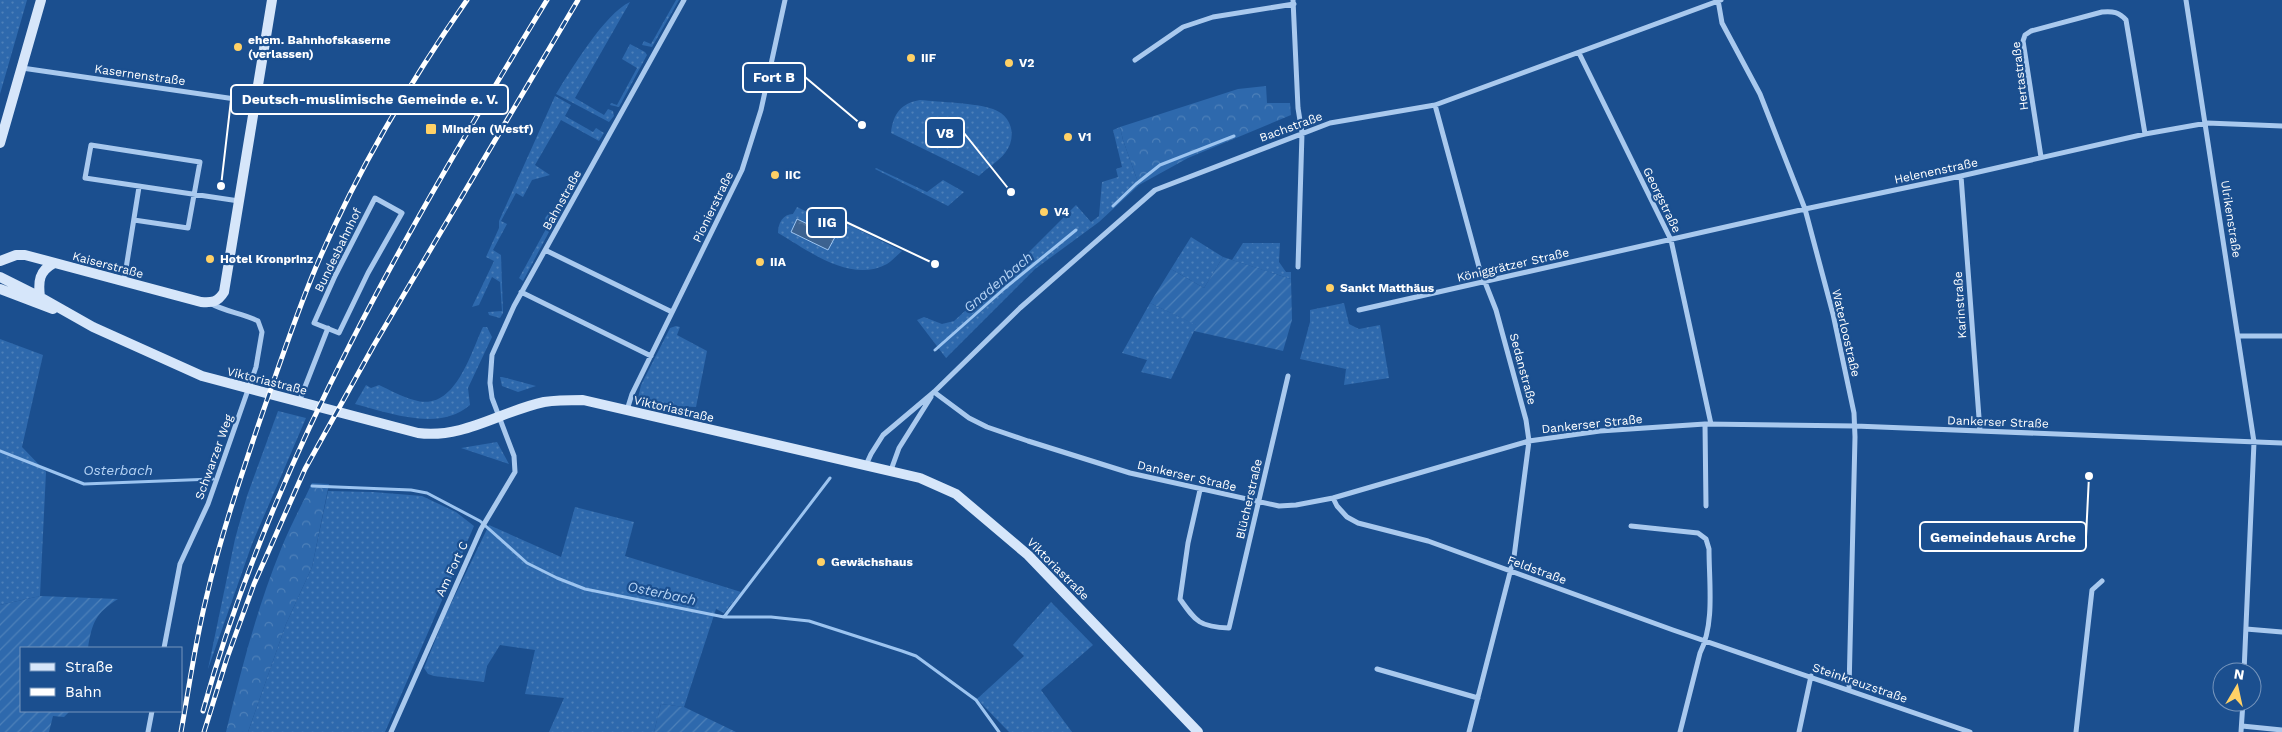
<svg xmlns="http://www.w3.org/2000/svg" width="2282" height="732" viewBox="0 0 2282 732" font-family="'Work Sans',sans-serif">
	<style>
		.grass { fill: url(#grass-dots) }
		.forest { fill: url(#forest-crowns) }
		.garden { fill: url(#garden-furrows) }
		.water { fill: url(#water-ripples); stroke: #9cc4f0 }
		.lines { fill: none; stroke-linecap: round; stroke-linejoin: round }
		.stream { stroke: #9cc4f0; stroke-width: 3 }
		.street { stroke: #a9c9ee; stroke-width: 5 }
		.secondary { stroke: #d6e6fa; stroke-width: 10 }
		.rail-casing { stroke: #fff; stroke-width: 5 }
		.rail { stroke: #1b4f8f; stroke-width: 3; stroke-dasharray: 9; stroke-linecap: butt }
		.poi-dot { fill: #ffd166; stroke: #1b4f8f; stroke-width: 2 }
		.labels { text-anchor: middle; stroke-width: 4.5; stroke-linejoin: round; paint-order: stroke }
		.poi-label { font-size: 12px; font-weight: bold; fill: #fff; stroke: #1b4f8f; text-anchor: start }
		.street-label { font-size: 12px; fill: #fff; stroke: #1b4f8f }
		.water-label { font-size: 14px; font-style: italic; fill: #b5d3f5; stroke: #1b4f8f }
		.leader { fill: none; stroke: #fff; stroke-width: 2 }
		.callout-dot { fill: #fff; stroke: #1b4f8f; stroke-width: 2 }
		.callout { fill: #1b4f8f; stroke: #fff; stroke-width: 2 }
		.callout-label { font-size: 14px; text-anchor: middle; font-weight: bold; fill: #fff }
	</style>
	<defs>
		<pattern id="grass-dots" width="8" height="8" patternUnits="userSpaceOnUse" patternTransform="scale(1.25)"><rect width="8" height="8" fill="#2e69ad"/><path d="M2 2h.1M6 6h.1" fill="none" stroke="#4d80b9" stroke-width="1.8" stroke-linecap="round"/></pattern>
		<pattern id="forest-crowns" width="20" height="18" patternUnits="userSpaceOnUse" patternTransform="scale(1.25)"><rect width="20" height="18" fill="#2e69ad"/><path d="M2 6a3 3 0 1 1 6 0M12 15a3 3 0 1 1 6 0" fill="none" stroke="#4d80b9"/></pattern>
		<pattern id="garden-furrows" width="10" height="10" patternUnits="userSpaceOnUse" patternTransform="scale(1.25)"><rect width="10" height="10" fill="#2e69ad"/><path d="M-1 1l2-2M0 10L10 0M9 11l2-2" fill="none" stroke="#4d80b9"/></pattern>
		<pattern id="water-ripples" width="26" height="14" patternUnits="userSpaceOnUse" patternTransform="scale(1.25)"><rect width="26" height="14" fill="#3c6290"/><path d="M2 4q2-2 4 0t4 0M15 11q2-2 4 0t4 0" fill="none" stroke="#597aa1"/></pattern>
	</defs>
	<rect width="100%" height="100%" fill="#1b4f8f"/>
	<path class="grass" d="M0,0H27L0,94Z
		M676,0H679L652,47L642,45L644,41L651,44Z
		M630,2L575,98L604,115L608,109L613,111L614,116L609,122L556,94C571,70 605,13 630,2Z
		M630,44L645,52L647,55L619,107L610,105L611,103L617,105L637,68L622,59Z
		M555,96L571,105L565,116L593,132L596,128L604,133L599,141L561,120L535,165L550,175L532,180L523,197L516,193L501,221L507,224L493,250L501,255L503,313L500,318L489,315L488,312L502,311L500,282L492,277L479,305L472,307L494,261L486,257L499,228V221Z
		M920,100C940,102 976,103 993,109C1013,116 1017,138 1005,153C998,162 987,168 979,176L891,133C893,114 901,103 920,100Z
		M1120,127L1123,140L1139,185L1099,222L1035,269L946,358L917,320L924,317L942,324L954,321L1023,258L1076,205L1091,222L1099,216L1102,182L1118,177L1116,169L1122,167L1113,130Z
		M876,168L927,192L943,180L964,192L948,206L875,169Z
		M797,207L836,226L839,220L902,251C897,255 892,261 887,264C850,284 808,250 778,233C778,223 783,214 793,214Z
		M555,209L558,211V215L523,281L519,278L546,229L545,218L550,211Z
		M1191,237L1223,257L1204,288L1171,269Z
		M1243,243H1280L1279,262L1286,272H1291V279L1232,260Z
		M1150,303L1197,325L1171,379L1141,372L1147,360L1122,353Z
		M1344,303L1349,324L1359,329L1380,325L1389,378L1344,385L1346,369L1300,359L1310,322V310Z
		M676,326L680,327L677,335L707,351L696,407L673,406L638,398L641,385L668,332L670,328Z
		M483,327H487L492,337L468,388L470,405C439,432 390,413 355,404L366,385L371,388L379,385C390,390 402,397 414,400C455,413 470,354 483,327Z
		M0,339L43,355L22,447L46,472L40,596L0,605Z
		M500,377H502L536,386L518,392L502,386Z
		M278,411L306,418L252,544L208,669L235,539L247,496Z
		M497,442L509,464L461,448Z
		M328,491L373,492L422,496L456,512L474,526L385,732H248L286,624L312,567Z
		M575,507L634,522L625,556L741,592L724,613L716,609L684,707L661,704L654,732H549L564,698L525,694L535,650L500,645L487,666L484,682L434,676L428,674L424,668L445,616L489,525L561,557Z
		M1051,602L1093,645L1041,690L1072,732H1009L977,699L1024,656L1013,645Z"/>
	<path class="forest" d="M1266,86L1267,103H1290L1291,115L1188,158L1139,185L1123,140L1120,127L1238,89Z
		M312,483L329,484L312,567L286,624L248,732H226C241,670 257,608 281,549C290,526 302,505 312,483Z"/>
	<path class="garden" d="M1223,257L1291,279L1292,320L1283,351L1194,331L1196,325L1150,303L1171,269L1204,288Z
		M40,596L118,599C96,613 92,622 88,648H21V711H70L64,717L53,716L49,732H0V605Z
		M661,704L684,707L736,732H654Z"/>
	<path class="water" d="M797,219L835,237L828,250L791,232Z"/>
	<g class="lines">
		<path class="stream" d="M1113,206L1136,184L1160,165L1234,136
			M935,350L1005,288L1076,230
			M0,451L84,484L213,479
			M312,486L411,490L427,493L480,521L527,563L557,578L585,589L724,617H771L809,621L902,651L916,656L976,700L999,732
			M724,617L830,478"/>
		<path class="street" d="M1293,0L1298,108L1302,133L1298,267
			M1718,0L1722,23L1760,94L1805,209L1833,314L1854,413L1855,437L1849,690
			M2186,0L2254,442L2244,672
			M1579,53L1671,240L1711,424
			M1135,60L1183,27L1213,17L1294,4
			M22,68L256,102
			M1435,105L1479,267L1496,310L1526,420L1529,441L1514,557L1469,732
			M2041,157L2023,41L2025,35L2031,31L2102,12C2113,11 2119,12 2126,20L2145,134
			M1961,176L1980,431
			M375,198L402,213L368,273L339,333L314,323L335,276Z
			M134,220L188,228L200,162L91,145L85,178L239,201
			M545,250L672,312
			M124,281L139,187
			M521,292L651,356
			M1359,310L1805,209L1961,176L2145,134L2207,123L2282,126
			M2238,336H2282
			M934,392L969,418L987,427L1028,441L1130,473L1279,506L1296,505L1333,498L1529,441L1600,431L1705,424L1855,426L2282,443
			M299,402L328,328
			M627,410L632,394L742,170L761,110L785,0
			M1705,424L1706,506
			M866,465L871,454L883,435L934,392L1020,308L1155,190L1330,123L1435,105L1721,0
			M891,470L899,448L931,397
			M1200,490L1188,543L1180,599C1196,622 1200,627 1229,628L1288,376
			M1333,498L1337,506L1347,517L1358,523L1428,541L1673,630L1970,732
			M1631,526L1698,533L1706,539L1709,549C1709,583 1715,623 1700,653L1680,732
			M2246,629L2282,632
			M164,648L180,564L208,504L256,367L262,332L258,321C243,313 225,312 210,303
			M1377,669L1478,698
			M2242,726L2282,730
			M148,732L152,711
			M391,732L481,529L515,472L514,456L492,398L490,383L492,355L514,306L684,0
			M1799,732L1811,676
			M2076,732L2092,590L2102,581
			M2241,732L2243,702"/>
		<path class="secondary" d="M0,143L41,0
			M0,261L16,255H25L201,302C212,303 218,302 224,292L272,0
			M0,277L40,297L93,327L202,376L418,433C464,439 501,411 544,402C557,400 570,400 583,400L920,478L956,494L1028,555L1198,732
			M0,289L53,309
			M40,297C38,281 39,271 54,263"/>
		<defs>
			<path id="rail" d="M203,711C273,457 411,223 547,0
				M181,732C189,688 195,643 206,599C220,538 240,479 260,420C278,369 295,317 316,267C356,173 409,83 467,0
				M204,732L227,658L254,584L305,469L374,345L578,0"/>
		</defs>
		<use href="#rail" class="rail-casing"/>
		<use href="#rail" class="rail"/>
	</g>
	<g class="poi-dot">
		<circle cx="238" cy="47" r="5"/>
		<circle cx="911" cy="58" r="5"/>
		<circle cx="1009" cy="63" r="5"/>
		<rect x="425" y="123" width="12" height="12" rx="2.5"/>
		<circle cx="1068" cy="137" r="5"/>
		<circle cx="775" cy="175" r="5"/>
		<circle cx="1044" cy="212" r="5"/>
		<circle cx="210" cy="259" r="5"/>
		<circle cx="760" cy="262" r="5"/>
		<circle cx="1330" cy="288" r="5"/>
		<circle cx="821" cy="562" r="5"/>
	</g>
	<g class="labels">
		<g class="poi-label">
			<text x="248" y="44">ehem. Bahnhofskaserne<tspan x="248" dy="14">(verlassen)</tspan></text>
			<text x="921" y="62">IIF</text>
			<text x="1019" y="67">V2</text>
			<text x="442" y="133">Minden (Westf)</text>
			<text x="1078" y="141">V1</text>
			<text x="785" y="179">IIC</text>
			<text x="1054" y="216">V4</text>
			<text x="220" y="263">Hotel Kronprinz</text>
			<text x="770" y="266">IIA</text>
			<text x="1340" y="292">Sankt Matthäus</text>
			<text x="831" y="566">Gewächshaus</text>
		</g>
		<g class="street-label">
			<text transform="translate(140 75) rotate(8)" y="4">Kasernenstraße</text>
			<text transform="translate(2020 76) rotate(-97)" y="4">Hertastraße</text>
			<text transform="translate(1291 127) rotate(-20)" y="4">Bachstraße</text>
			<text transform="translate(1936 171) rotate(-12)" y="4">Helenenstraße</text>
			<text transform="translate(562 200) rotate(-61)" y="4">Bahnstraße</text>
			<text transform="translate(1662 200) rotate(64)" y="4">Georgstraße</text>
			<text transform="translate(713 207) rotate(-64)" y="4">Pionierstraße</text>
			<text transform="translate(2231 219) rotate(81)" y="4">Ulrikenstraße</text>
			<text transform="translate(338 250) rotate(-64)" y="4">Bundesbahnhof</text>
			<text transform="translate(108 265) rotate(15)" y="4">Kaiserstraße</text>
			<text transform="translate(1513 265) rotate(-13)" y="4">Königgrätzer Straße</text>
			<text transform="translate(1960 305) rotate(-94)" y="4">Karinstraße</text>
			<text transform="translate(1846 333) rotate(77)" y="4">Waterloostraße</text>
			<text transform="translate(1523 369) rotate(75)" y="4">Sedanstraße</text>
			<text transform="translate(267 381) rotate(14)" y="4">Viktoriastraße</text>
			<text transform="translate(674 409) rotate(13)" y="4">Viktoriastraße</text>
			<text transform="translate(1998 422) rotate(2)" y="4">Dankerser Straße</text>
			<text transform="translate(1592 424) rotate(-6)" y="4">Dankerser Straße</text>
			<text transform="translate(214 457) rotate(-70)" y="4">Schwarzer Weg</text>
			<text transform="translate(1187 476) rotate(13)" y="4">Dankerser Straße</text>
			<text transform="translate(1249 499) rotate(-77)" y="4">Blücherstraße</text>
			<text transform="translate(452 569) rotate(-65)" y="4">Am Fort C</text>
			<text transform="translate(1058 569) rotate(45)" y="4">Viktoriastraße</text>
			<text transform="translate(1537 570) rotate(20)" y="4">Feldstraße</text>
			<text transform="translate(1860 683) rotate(19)" y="4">Steinkreuzstraße</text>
		</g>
		<g class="water-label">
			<text transform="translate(998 282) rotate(-40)" y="5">Gnadenbach</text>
			<text x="118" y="475">Osterbach</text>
			<text transform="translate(662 593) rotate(12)" y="5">Osterbach</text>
		</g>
	</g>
	<path class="leader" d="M862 125L805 77M221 186L231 100M1011 192L964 133M935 264L846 222M2089 476L2086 537"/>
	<g class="callout-dot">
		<circle cx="862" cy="125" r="5"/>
		<circle cx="221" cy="186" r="5"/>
		<circle cx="1011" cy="192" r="5"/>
		<circle cx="935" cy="264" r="5"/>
		<circle cx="2089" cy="476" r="5"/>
	</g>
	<g class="callout">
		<rect x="743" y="63" width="62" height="29" rx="5"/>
		<rect x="231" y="85" width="277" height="29" rx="5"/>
		<rect x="926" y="118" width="38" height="29" rx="5"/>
		<rect x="807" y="208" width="39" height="29" rx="5"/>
		<rect x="1920" y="522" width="166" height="29" rx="5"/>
	</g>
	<g class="callout-label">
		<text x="774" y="82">Fort B</text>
		<text x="370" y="104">Deutsch-muslimische Gemeinde e. V.</text>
		<text x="945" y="138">V8</text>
		<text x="827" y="227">IIG</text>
		<text x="2003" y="542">Gemeindehaus Arche</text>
	</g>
	<rect x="20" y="647" width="162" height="65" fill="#1b4f8f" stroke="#7695bc"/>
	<rect x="30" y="663" width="25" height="8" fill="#d6e6fa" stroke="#7695bc"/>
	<text x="65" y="672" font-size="15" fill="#ffffff">Straße</text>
	<rect x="30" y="688" width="25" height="8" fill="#ffffff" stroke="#7695bc"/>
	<text x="65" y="697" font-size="15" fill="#ffffff">Bahn</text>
	<g transform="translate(2237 687) rotate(9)"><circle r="24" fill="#1b4f8f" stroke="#7695bc"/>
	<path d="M0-4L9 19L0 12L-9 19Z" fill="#ffd166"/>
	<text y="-8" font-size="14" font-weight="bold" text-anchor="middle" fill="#ffffff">N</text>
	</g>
</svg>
